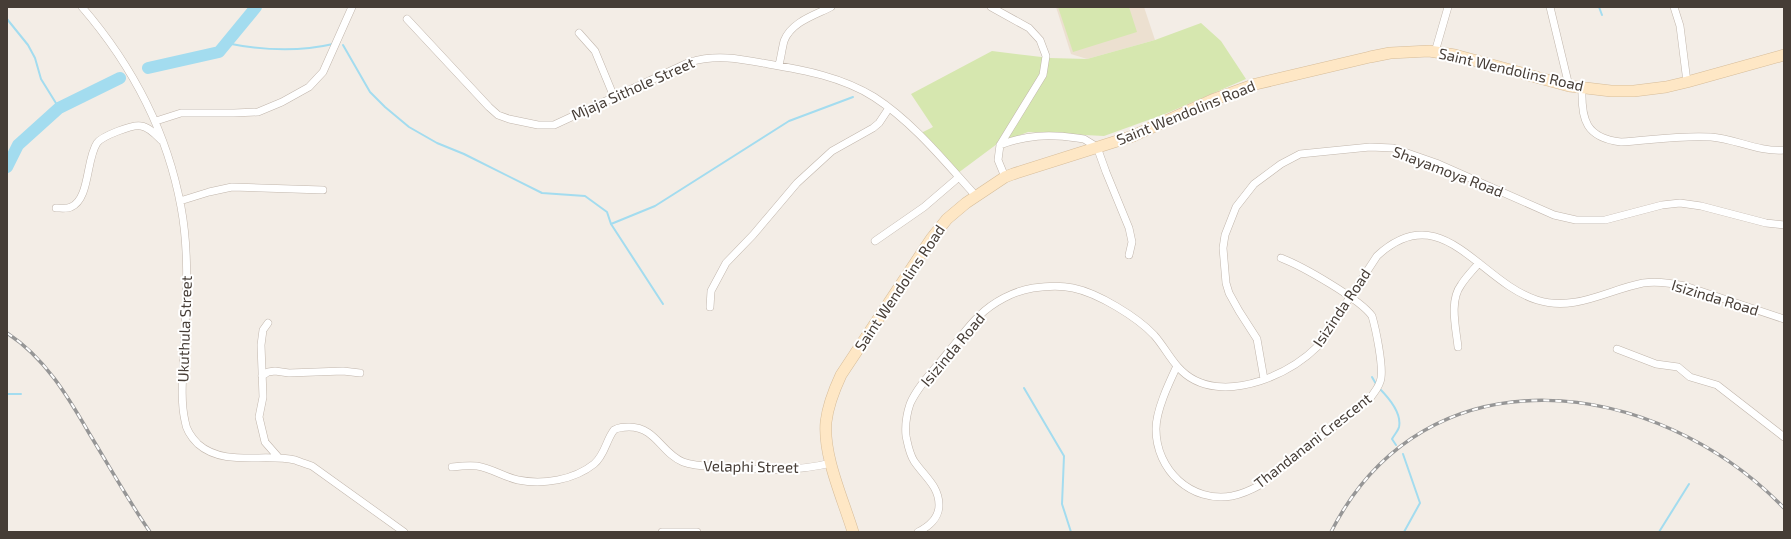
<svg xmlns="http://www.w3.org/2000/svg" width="1791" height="539" viewBox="0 0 1791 539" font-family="'Exo 2',sans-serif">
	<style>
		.education { fill: #ece0d0 }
		.green { fill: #d6e7af }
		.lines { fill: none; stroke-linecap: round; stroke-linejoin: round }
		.stream { stroke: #a3dcef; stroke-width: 2 }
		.river { stroke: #a3dcef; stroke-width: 12 }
		.street-casing { stroke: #c1b6ac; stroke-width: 8 }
		.secondary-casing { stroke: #d6bc99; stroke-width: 12 }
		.street { stroke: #fff; stroke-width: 7 }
		.secondary { stroke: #fee7c5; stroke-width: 11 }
		.rail-casing { stroke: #969696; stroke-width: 3.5 }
		.rail { stroke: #fff; stroke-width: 2; stroke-dasharray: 6; stroke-linecap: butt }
		.labels { text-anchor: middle; stroke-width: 4; stroke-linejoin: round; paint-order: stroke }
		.street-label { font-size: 15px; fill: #463d36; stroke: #fff }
	</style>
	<rect width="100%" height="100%" fill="#f3ede6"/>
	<path class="education" d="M1056,7H1144L1155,40L1087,59L1071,54Z"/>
	<path class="green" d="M1058,7H1129L1137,32L1073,52Z
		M1201,23L1221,41L1246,79L1165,114L1104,136L1028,132L997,144L958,173L921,133L933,127L911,94L992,51L1050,58L1087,59L1155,40Z"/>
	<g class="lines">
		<path class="stream" d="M1599,7L1602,15
			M7,19L28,45L35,58L41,79L59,108
			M226,43C260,50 299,52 333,44
			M343,45L370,92L385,107L409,127L437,143L464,154L542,193L585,196L607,212L611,224L663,304
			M611,224L655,206L789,121L853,97
			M1372,377L1376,384
			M1024,388L1064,456L1062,504L1071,532
			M1379,388C1388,397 1402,413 1399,427C1398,431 1394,435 1392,439L1396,445
			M7,394H21
			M1403,454L1420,503L1404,532
			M1659,532L1689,484"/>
		<path class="river" d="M148,68L219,52L256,7
			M7,167L18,145L59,108L120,78"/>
		<defs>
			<path id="street" d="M82,7C132,65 167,131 181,207C190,255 186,303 184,351C183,374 180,399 185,421C186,429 192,438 198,444C224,467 264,453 295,460C300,462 306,464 312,466L404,532
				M991,7L1029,28L1040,40L1046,56L1043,75L1000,145L998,160L1005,177
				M1550,7L1569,86
				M1674,7L1680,26L1687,82
				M407,19L489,107L498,115L509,119L538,125H554L690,62C717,54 741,59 768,64C804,70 842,77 874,97C913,122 945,162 976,196
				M579,33L595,51L614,97
				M1435,52L1448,7
				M779,65C781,57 782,49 784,41C791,22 815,15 831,7
				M1582,88C1581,120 1586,138 1621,142C1651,140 1681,135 1711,137C1736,139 1758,152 1784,150
				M156,121L181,113H234L258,112L282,102L309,87L323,72L352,7
				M1000,145C1026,135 1049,134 1077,138L1084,139L1097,147L1106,172L1129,228L1132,242L1129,255
				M180,201L209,192L232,187L323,190
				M56,208C61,208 67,209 71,207C90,199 86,159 97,143C102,136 133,124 141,126C149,127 156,135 161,140
				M875,241L924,207L959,177
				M710,307L711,291L726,263L753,235L797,183L832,151L873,128L879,123L889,108
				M268,323L263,330L261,345L263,397L259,417L265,442L279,458
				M1458,347C1456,328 1449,301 1461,285C1466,277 1473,270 1479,263
				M1617,349L1656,364L1678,367L1690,377L1717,385L1784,437
				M1177,366C1169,383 1156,410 1156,429C1156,470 1191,503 1232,496C1242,494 1251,490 1260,485L1371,397C1375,391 1380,386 1381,378C1383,364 1376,330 1372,316C1360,299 1302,266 1281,258
				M262,376L268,372L275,371L289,373L343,371L360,373
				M1264,379L1257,339L1239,311L1229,293L1226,283L1223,248L1225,235L1236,207L1254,184L1281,164L1300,154L1370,147L1393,148L1436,163L1554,215L1576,220H1605L1662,205L1680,203L1701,206L1766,223L1784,225
				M452,467C460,466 469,465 477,466C491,468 504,477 518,480C543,485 574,480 594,464C605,455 606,440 614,430C619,427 623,427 629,427C656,427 661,453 683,462C696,467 712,466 725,467C761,470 796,472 831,463
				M662,532H697
				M918,532C928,527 939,518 939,505C939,486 924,476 914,461C909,453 908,445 906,436C905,426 907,413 910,404C918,385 937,367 949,351C959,340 968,326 979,316C993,302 1014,291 1033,288C1046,286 1060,285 1073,288C1098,293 1137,317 1154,335C1163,345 1169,357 1178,367C1199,391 1232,390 1260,381C1281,374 1302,362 1318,346L1377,256C1442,196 1479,282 1537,300C1575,312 1607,290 1643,283C1657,281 1671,283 1685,286L1784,319"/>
			<path id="secondary" d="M853,532C843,499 823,456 826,422C828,405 834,390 841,375L931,239L947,219L966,203L1005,177L1013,174L1133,136L1212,100L1256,84L1370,57L1390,53L1429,51L1455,55L1569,86L1611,91H1634L1666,87L1687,82L1784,55"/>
		</defs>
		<use href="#street" class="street-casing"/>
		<use href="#secondary" class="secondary-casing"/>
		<use href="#street" class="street"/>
		<use href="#secondary" class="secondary"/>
		<defs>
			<path id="rail" d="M7,333C45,358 67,395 89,433C109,466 128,500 150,532
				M1331,532C1426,345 1656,376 1784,508"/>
		</defs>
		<use href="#rail" class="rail-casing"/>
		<use href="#rail" class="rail"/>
	</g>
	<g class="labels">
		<g class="street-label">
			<text transform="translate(1511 70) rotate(13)" y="5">Saint Wendolins Road</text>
			<text transform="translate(633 89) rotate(-24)" y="5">Mjaja Sithole Street</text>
			<text transform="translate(1186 113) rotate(-22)" y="5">Saint Wendolins Road</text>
			<text transform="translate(1448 172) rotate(21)" y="5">Shayamoya Road</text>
			<text transform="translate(900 288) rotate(-56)" y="5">Saint Wendolins Road</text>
			<text transform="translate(1715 298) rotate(17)" y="5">Isizinda Road</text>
			<text transform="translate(1342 308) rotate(-56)" y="5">Isizinda Road</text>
			<text transform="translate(185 329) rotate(-88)" y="5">Ukuthula Street</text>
			<text transform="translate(953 350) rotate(-50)" y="5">Isizinda Road</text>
			<text transform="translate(1313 441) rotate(-38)" y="5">Thandanani Crescent</text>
			<text transform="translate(751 467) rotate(1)" y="5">Velaphi Street</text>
		</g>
	</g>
	<rect width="1791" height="539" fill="none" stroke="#463d36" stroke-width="16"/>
</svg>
